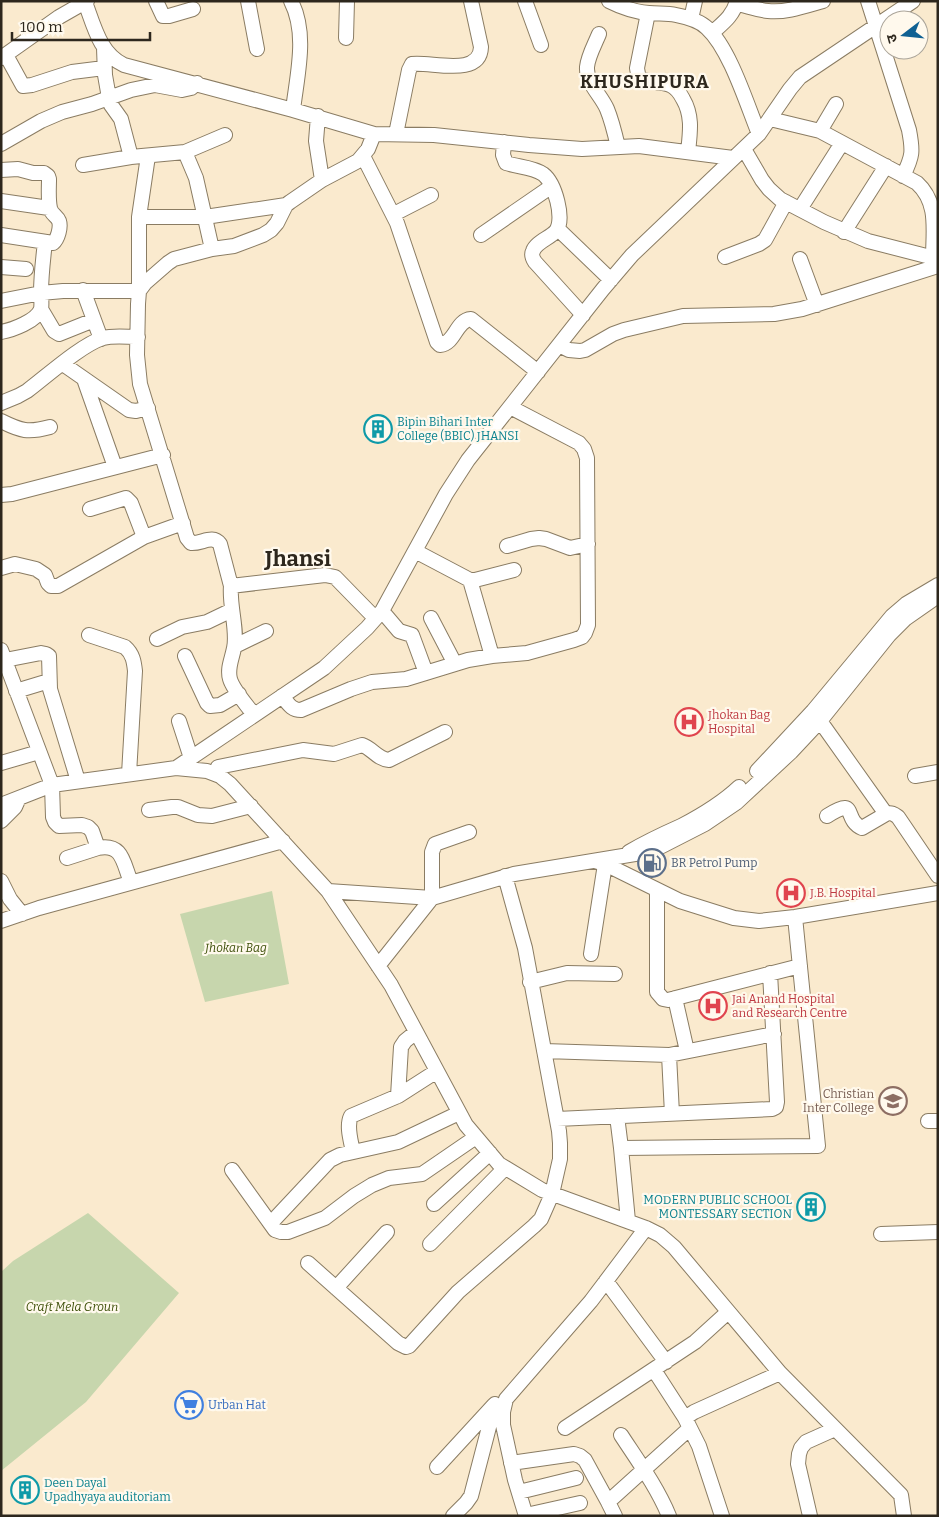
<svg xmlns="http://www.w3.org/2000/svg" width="939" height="1517" viewBox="0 0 939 1517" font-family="Bitter,'Noto Sans Devanagari',serif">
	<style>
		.green { fill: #c7d6ad }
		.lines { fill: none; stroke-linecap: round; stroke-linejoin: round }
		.minor-casing { stroke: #8a7c63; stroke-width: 16 }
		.minor { stroke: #fff; stroke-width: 14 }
		.labels { text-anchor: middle; stroke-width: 4.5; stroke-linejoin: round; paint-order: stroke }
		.culture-label { font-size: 12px; fill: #0d838f; stroke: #fff9ed; text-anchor: start }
		.health-label { font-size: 12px; fill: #be3a42; stroke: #fff9ed; text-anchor: start }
		.service-label { font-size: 12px; fill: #4e5e75; stroke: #fff9ed; text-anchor: start }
		.park-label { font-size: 12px; font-style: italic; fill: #40520c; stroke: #fff9ed }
		.education-label { font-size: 12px; fill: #785e54; stroke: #fff9ed; text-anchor: end }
		.shop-label { font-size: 12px; fill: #366cbe; stroke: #fff9ed; text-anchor: start }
		.district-label { font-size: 18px; font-weight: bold; letter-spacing: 1px; fill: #2d271d; stroke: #fff9ed }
		.town-label { font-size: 22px; font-weight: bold; fill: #2d271d; stroke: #fff9ed }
	</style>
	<rect width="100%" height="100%" fill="#faeace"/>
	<path class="green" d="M272,891L289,984L205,1002L180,914Z
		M88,1213L179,1293L86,1402L1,1471V1272L13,1261Z"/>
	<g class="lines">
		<defs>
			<path id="minor" d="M156,1L163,16H169L193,9
				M248,1L257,49
				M291,1C308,34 297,75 293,110
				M525,1L541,45
				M609,1C623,8 634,12 649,13C658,14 667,13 676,15C686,17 700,21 707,28C730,49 747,105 759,134
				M868,1L909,130C913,151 913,156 903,176
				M85,2C94,26 100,54 124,65L293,110L374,134L434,135L529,145L582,149L639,146L733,158
				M737,4C747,6 757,10 768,11C786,13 805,6 823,1
				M648,13L637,68C638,74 638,78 643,80C652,82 662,82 670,85C677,88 680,93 683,99C693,116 690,133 688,152
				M691,19L695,1
				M712,33C723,23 733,16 737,1
				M599,34C595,44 588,56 587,67C586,83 601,95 607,109C612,121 615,134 618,147
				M346,38L347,1
				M104,48L105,75L109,98L111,105L121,119L131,157L185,152L196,178L212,249
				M6,55L23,86L32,85L72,72L104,68
				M1,58L59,17L87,1
				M318,116L316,141L322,180
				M770,119L820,131L917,183C939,203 933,231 933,258
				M820,131L836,104
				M374,134L368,149L358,161L322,180L290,202L286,205L277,223L271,230L263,235L234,246L212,249L174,259L168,263L145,283L139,291L138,304L137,355L140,384L187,538L191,543C202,544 212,534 220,544L231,586L325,575L335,577L375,618
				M396,134L409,70L412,64C430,61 480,78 481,47L471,1
				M504,142L503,155L506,163C518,167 533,167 543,174C555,183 565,219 556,231C550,238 536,242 533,251C531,255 533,259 535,262L583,315
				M1,144L41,121L62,112L92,104L131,90L155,85L182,90L191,88L197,83
				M744,149L762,180L769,189L780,199L824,222L868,241L938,259
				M185,152L225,135
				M363,156L397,223L437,342L440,345C455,344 456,320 471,319L538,372
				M83,165L131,157
				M1,170L18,169L33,173H44L48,176L49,179C49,188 48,199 50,208C51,214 57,216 59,221C61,227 58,239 53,243L1,235
				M1,201L49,208
				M800,209L842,143
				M394,214L431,195
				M139,217H205L286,205
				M558,229L611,280
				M844,232L886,166
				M481,235L552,186
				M725,257L759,244L765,240L786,202
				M800,259L817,305
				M1,267L26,269
				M83,290L101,339
				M1,301L41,293L63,291H139V217L148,156
				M41,309L54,331L59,334L94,320
				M1,332C12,330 37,321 41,309C42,304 41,298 41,293C41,276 43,259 45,242
				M559,345L569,350L580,351L585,350L613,334L624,330L683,316L774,314L802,309L938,266
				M63,364L129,410L136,411L148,408
				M84,379L115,467
				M1,403L18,396L27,391C47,376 81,345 103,338C114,335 127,337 138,337
				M1,421C21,431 28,433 50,427
				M1,495L12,494L163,455
				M90,509L126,498L131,503L144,537
				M507,546L531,539L539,538L546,539L570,548L588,544
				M415,551L470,580H475L514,570
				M1,568L15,564L36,569L45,575L48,583L51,586H58L144,537L183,523
				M470,580L492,656
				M231,586C229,605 238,631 234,648C232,659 227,668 230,679C233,690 247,705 254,715
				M382,611L399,631L412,635L426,673
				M431,618L455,664
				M89,635L125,647C133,654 134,662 135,671L129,774
				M157,639L182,627L207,622L232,610
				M235,646L266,631
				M1,650L52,785L53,817L55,822L59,826L82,825L88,827L92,831L98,848C123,843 123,863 131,882
				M185,656L207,703L210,706L220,705L239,694
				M5,660L41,653L46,654L49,656L50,689L78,781
				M16,691L49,681
				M282,696C288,703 291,710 301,710L351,689L372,682L406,679L468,660L492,656L527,653L574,640L582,637L585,633L588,625L587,458L584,449L579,443L510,407
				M179,721L191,758
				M820,721L886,814
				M1,763L39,752
				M218,767L303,750L334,754L362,745C372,748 377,759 389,760L445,732
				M176,768L324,668L367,628L382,611L446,494L468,460L603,289L632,255L759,134L790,89L800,77L913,1
				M757,771L813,711L892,616L906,604L938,585
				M915,776L938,772
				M1,805L52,785L176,768L207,771L220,776L230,784L328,891L391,985L466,1125L499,1164L542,1190L646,1228L660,1235L674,1247L780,1373L901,1495L904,1516
				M149,810L172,807H178L198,815L212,816L251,806
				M827,816C859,796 842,819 862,828L886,814C891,812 894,814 898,817L938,876
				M1,821L15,807L19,798
				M629,852C646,842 663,834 681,826C702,815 722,803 739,787
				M67,858L98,848
				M595,861L605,864L680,901L734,918L759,921L795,917L938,893
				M1,881L10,899L22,914
				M328,891L432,898L514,874L641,853L662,846L705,824L736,803L791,752L820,721L889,635L905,619L938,596
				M657,891V992L663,999L668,1000L800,966
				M1,921L39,908L283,841
				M591,954L605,864
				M378,966L432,898V852L435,844L469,832
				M530,982L567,973L615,974
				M675,998L687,1051
				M544,1051L669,1055
				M398,1096L401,1047L405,1041L416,1032
				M672,1114L669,1055L774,1034
				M617,1116L621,1148
				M557,1119L772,1109L776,1107L777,1102L770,973
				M928,1121H938
				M353,1152C351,1141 346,1126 351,1116L398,1096L437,1071
				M232,1170L275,1230L281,1232H288L325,1218L354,1196L372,1185L389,1178L422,1174L476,1137
				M434,1204L490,1153
				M628,1221L621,1148L818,1146L795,917
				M271,1223L330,1160L340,1155L398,1142L459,1113
				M881,1234L938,1232
				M430,1244L505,1168
				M308,1263L398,1343L406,1347L409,1346L458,1292L534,1226L541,1219L552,1194L560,1159V1143L559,1131L525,948L505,876
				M606,1281L666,1362
				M336,1288L387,1232
				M654,1370L685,1418
				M565,1428L695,1342L728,1312
				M690,1428L699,1446L722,1516
				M621,1435C638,1461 657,1487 669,1516
				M511,1463L574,1454L580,1456L585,1460L608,1502
				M437,1467L494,1405
				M519,1492L576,1478
				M526,1515L580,1503
				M453,1516L466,1503L471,1496L495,1404
				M526,1516L515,1480L503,1425V1412L506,1399L591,1301L646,1228
				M615,1516L608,1502L690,1428L685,1418L694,1412L780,1373
				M810,1516L798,1464L799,1454L801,1448L806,1442L835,1429"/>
		</defs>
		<use href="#minor" class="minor-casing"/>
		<use href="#minor" class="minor"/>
	</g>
	<defs>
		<symbol id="building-ring" viewBox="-11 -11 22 22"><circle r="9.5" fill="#fff9ed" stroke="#0f9aa8" stroke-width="1.5"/><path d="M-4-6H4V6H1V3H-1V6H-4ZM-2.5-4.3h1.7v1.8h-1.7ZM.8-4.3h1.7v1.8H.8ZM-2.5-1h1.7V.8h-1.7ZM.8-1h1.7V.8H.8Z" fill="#0f9aa8"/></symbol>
		<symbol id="hospital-ring" viewBox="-11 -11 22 22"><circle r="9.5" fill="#fff9ed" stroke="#e0444e" stroke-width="1.5"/><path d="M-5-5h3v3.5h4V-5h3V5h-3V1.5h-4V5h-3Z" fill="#e0444e"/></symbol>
		<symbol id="fuel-ring" viewBox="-11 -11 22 22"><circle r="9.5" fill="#fff9ed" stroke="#5c6f8a" stroke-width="1.5"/><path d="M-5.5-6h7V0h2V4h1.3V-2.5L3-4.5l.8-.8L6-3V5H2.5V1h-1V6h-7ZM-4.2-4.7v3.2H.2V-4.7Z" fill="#5c6f8a"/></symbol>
		<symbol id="university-ring" viewBox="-11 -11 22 22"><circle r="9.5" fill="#fff9ed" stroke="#8d6e63" stroke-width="1.5"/><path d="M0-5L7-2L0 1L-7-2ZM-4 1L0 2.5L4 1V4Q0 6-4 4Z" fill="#8d6e63"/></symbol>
		<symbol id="supermarket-ring" viewBox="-11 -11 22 22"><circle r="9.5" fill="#fff9ed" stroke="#3f7fe0" stroke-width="1.5"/><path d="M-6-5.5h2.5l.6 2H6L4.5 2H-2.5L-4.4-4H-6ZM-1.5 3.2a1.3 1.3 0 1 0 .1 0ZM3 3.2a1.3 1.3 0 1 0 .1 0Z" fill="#3f7fe0"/></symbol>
	</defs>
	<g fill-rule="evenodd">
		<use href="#building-ring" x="362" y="413" width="32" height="32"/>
		<use href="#hospital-ring" x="673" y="706" width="32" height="32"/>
		<use href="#fuel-ring" x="636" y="847" width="32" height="32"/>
		<use href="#hospital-ring" x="775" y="877" width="32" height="32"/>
		<use href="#hospital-ring" x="697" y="990" width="32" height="32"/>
		<use href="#university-ring" x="877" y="1085" width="32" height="32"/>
		<use href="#building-ring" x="795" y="1191" width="32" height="32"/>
		<use href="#supermarket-ring" x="173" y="1389" width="32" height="32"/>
		<use href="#building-ring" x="9" y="1474" width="32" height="32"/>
	</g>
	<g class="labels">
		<g class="culture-label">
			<text x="397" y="426">Bipin Bihari Inter<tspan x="397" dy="14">College (BBIC) JHANSI</tspan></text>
			<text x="792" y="1204" text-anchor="end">MODERN PUBLIC SCHOOL<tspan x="792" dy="14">MONTESSARY SECTION</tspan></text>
			<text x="44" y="1487">Deen Dayal<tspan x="44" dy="14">Upadhyaya auditoriam</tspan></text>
		</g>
		<g class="health-label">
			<text x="708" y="719">Jhokan Bag<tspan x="708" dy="14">Hospital</tspan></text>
			<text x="810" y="897">J.B. Hospital</text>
			<text x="732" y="1003">Jai Anand Hospital<tspan x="732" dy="14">and Research Centre</tspan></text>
		</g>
		<g class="service-label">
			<text x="671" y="867">BR Petrol Pump</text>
		</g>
		<g class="park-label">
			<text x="236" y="952">Jhokan Bag</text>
			<text x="72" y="1311">Craft Mela Groun</text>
		</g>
		<g class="education-label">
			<text x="874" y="1098">Christian<tspan x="874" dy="14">Inter College</tspan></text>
		</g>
		<g class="shop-label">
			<text x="208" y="1409">Urban Hat</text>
		</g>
		<g class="district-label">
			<text x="645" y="88">KHUSHIPURA</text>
		</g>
		<g class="town-label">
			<text x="298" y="566">Jhansi</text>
		</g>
	</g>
	<rect width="939" height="1517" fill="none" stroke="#2d271d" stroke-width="5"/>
	<g transform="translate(904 35) rotate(254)"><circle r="24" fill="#fff9ed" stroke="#aba59a"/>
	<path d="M0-4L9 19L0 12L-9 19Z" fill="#106193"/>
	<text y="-8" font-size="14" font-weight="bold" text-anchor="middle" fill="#2d271d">उ</text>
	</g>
	<path d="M12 32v8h138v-8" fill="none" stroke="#2d271d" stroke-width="2.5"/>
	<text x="20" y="32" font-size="15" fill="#2d271d" stroke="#fff9ed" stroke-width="4" paint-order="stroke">100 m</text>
</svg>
